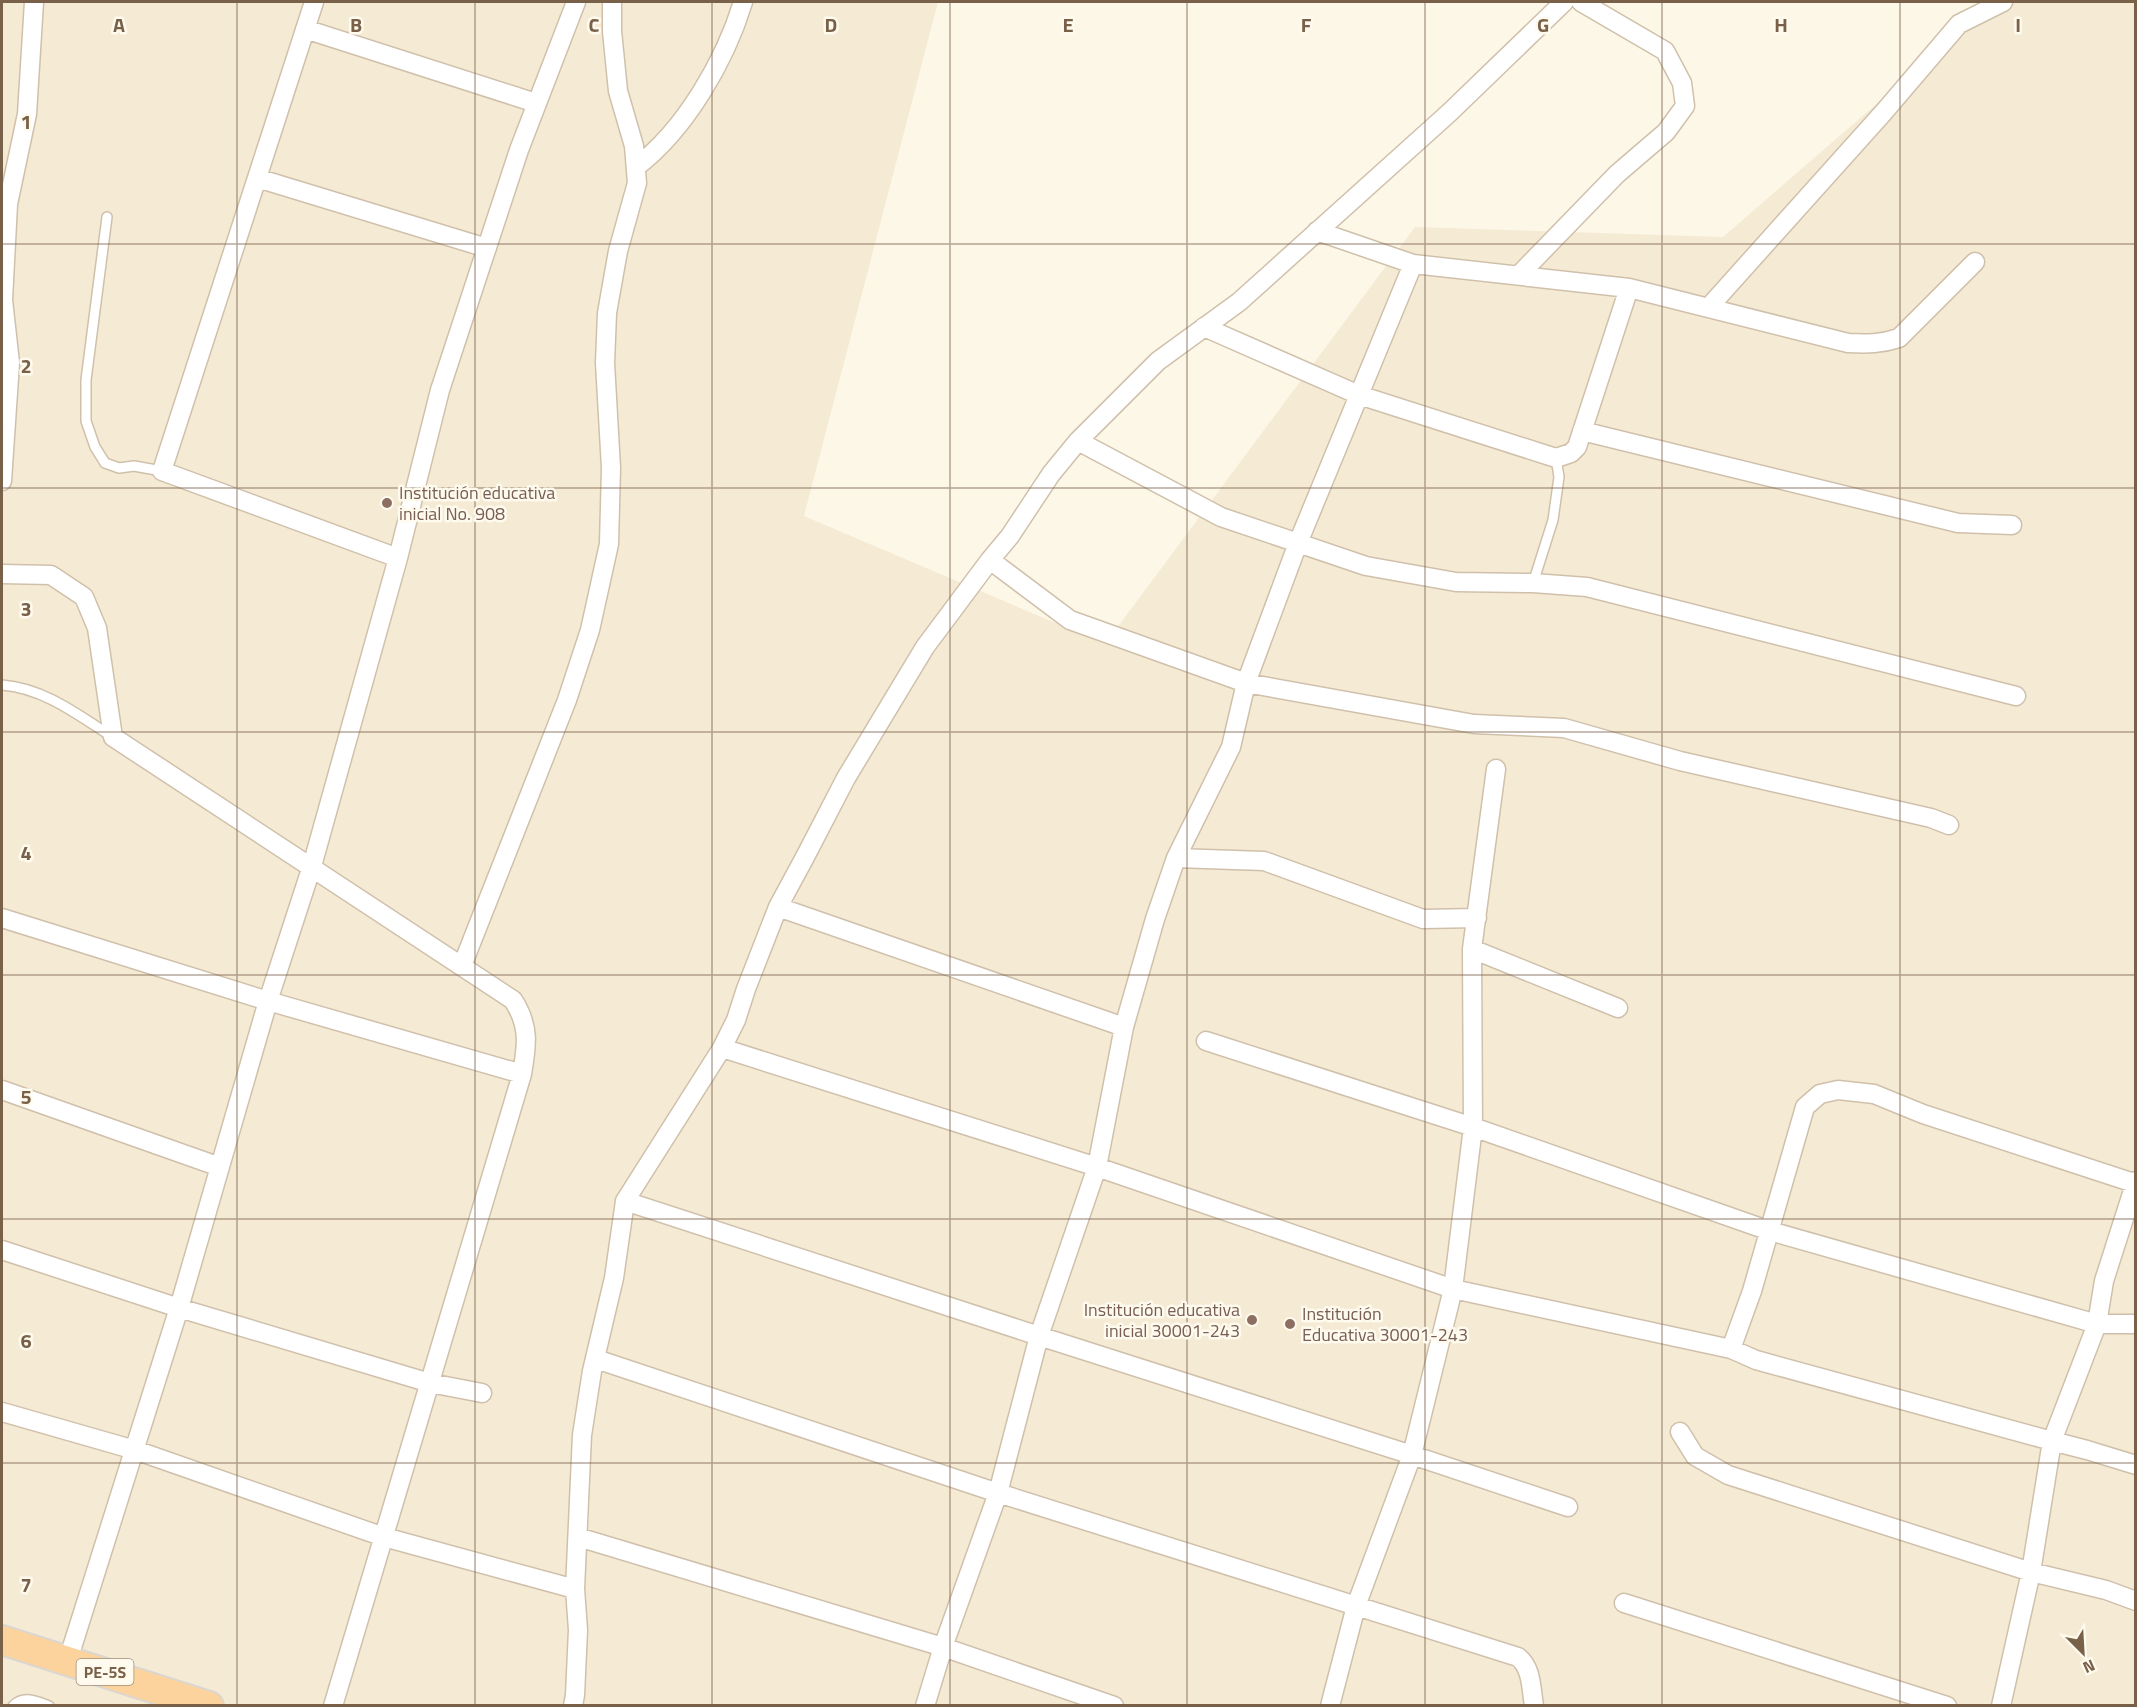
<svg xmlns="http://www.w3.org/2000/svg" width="2137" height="1707" viewBox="0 0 2137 1707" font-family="'Titillium Web',sans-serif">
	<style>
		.residential { fill: #f5ebd4 }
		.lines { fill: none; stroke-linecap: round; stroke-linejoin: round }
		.service-casing { stroke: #d0c0ab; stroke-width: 12 }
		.minor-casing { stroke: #d0c0ab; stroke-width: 21 }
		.trunk-casing { stroke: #dcd6d0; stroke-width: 32 }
		.service { stroke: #fff; stroke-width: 9 }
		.minor { stroke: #fff; stroke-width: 18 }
		.trunk { stroke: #fcd39c; stroke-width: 28 }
		.grid { fill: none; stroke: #796049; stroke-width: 1.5; stroke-opacity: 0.55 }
		.education-dot { fill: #8d6e63; stroke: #fffaee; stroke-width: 2 }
		.labels { text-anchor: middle; stroke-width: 5; stroke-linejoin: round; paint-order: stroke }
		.shield { fill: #fffaee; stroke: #a18e7a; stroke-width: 1.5 }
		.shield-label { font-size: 16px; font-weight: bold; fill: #796049 }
		.education-label { font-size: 18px; fill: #785e54; stroke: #fffaee; text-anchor: start }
		.grid-label { font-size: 20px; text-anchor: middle; font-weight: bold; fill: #796049; stroke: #fffaee; stroke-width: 5; stroke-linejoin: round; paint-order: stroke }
	</style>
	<rect width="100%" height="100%" fill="#fdf7e7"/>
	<path class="residential" d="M2,2H938L804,516L1105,644L1415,227L1723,237L1994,2H2135V1705L2,1706Z"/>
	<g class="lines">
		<defs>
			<path id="service" d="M107,217L86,380V421L95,447L105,463L119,468L134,466L162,471
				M1533,583L1553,520L1559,477L1556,458
				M2,685C43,688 77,714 111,736
				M13,1706C23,1695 37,1701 49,1706"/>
			<path id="minor" d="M314,2L162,471L398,558
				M305,29L536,103
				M636,167C685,130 725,61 743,2
				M257,178L487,248
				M1317,231L1413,264L1629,288L1848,343C1867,344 1881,344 1899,338L1975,262
				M1519,275L1617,174L1666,132L1685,106L1682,83L1665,51L1581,2
				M1709,307L1883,113L1959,24L2003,2
				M1204,327L1359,395L1556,458L1571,453L1577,447L1629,288
				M1582,431L1958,523L2012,525
				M1078,441L1221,517L1366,566L1456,582L1533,583L1587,587L2016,696
				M2,481L10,363L3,300L8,204L27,114L34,2
				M990,560L1070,620L1246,683L1474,724L1564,728L1680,761L1931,818L1949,825
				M2,574L51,575L84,597L97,628L113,737L513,1000C530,1026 527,1045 522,1074L333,1706
				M1176,858L1264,861L1423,919L1477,918
				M778,907L1124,1027
				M2,918L268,1001L522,1074
				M1472,949L1618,1008
				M462,966L567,700L590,630L609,544L611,468L605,363L607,313L618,251L637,183L634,146L618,91L612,31V2
				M1206,1041L1473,1127L1770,1231L2097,1324H2136
				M722,1048L1097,1167L1453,1289L1731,1349L1756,1360L2052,1441L2087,1450L2136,1465
				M2,1090L220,1167
				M625,1201L1039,1336L1412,1455L1568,1507
				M2,1250L179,1308L430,1383L482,1393
				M1731,1349L1752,1291L1805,1107L1820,1094L1838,1090L1874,1094L1923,1114L2134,1183
				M596,1359L998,1493L1518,1657C1532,1668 1531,1688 1534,1706
				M2,1412L135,1450L384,1537L575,1589
				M1680,1432L1695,1456L1728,1475L2031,1572L2106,1590L2136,1601
				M578,1537L943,1647L1114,1706
				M1624,1603L1947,1706
				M68,1660L179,1308L268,1001L312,866L398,558L440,390L519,150L576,2
				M573,1706L575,1695L578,1630L575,1589L582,1435L592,1371L614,1278L625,1201L722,1048L736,1020L746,989L778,907L805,857L846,778L925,647L990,560L1010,536L1051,474L1078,441L1158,361L1239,302L1449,113L1564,2
				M925,1706L943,1647L998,1493L1039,1336L1097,1167L1124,1027L1155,919L1176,858L1231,747L1246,683L1298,543L1413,264
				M1330,1706L1356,1606L1412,1455L1453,1289L1473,1127L1472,949L1496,769
				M2001,1706L2031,1572L2052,1441L2097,1324L2104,1281L2136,1181"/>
			<path id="trunk" d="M2,1640L209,1706"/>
		</defs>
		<use href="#service" class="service-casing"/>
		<use href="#minor" class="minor-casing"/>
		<use href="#trunk" class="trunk-casing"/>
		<use href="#service" class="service"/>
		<use href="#minor" class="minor"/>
		<use href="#trunk" class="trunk"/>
	</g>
	<path class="grid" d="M237,2V1706M475,2V1706M712,2V1706M950,2V1706M1187,2V1706M1425,2V1706M1662,2V1706M1900,2V1706M2,244H2136M2,488H2136M2,732H2136M2,975H2136M2,1219H2136M2,1463H2136"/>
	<g class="education-dot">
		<circle cx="387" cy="503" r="6"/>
		<circle cx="1252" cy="1320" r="6"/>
		<circle cx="1290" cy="1324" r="6"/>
	</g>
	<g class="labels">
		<rect class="shield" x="76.5" y="1659" width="57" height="26" rx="4.5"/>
		<g class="shield-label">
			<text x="105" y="1678">PE-5S</text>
		</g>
		<g class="education-label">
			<text x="399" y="499">Institución educativa<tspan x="399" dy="21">inicial No. 908</tspan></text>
			<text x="1240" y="1316" text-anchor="end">Institución educativa<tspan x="1240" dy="21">inicial 30001-243</tspan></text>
			<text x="1302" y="1320">Institución<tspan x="1302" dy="21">Educativa 30001-243</tspan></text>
		</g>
	</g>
	<g class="grid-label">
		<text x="119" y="32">A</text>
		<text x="356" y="32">B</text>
		<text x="594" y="32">C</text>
		<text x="831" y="32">D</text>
		<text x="1068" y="32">E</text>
		<text x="1306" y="32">F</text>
		<text x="1543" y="32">G</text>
		<text x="1781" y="32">H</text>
		<text x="2018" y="32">I</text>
		<text x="26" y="129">1</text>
		<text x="26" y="373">2</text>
		<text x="26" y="616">3</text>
		<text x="26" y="860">4</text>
		<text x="26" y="1104">5</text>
		<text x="26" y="1348">6</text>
		<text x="26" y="1592">7</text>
	</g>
	<rect width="2137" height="1707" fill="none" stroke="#796049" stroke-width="6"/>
	<g transform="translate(2083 1653) rotate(156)" stroke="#fffaee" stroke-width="4.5" paint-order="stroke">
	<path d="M0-4.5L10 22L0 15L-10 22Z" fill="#796049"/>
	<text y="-9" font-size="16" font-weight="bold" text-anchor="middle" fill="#796049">N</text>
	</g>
</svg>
